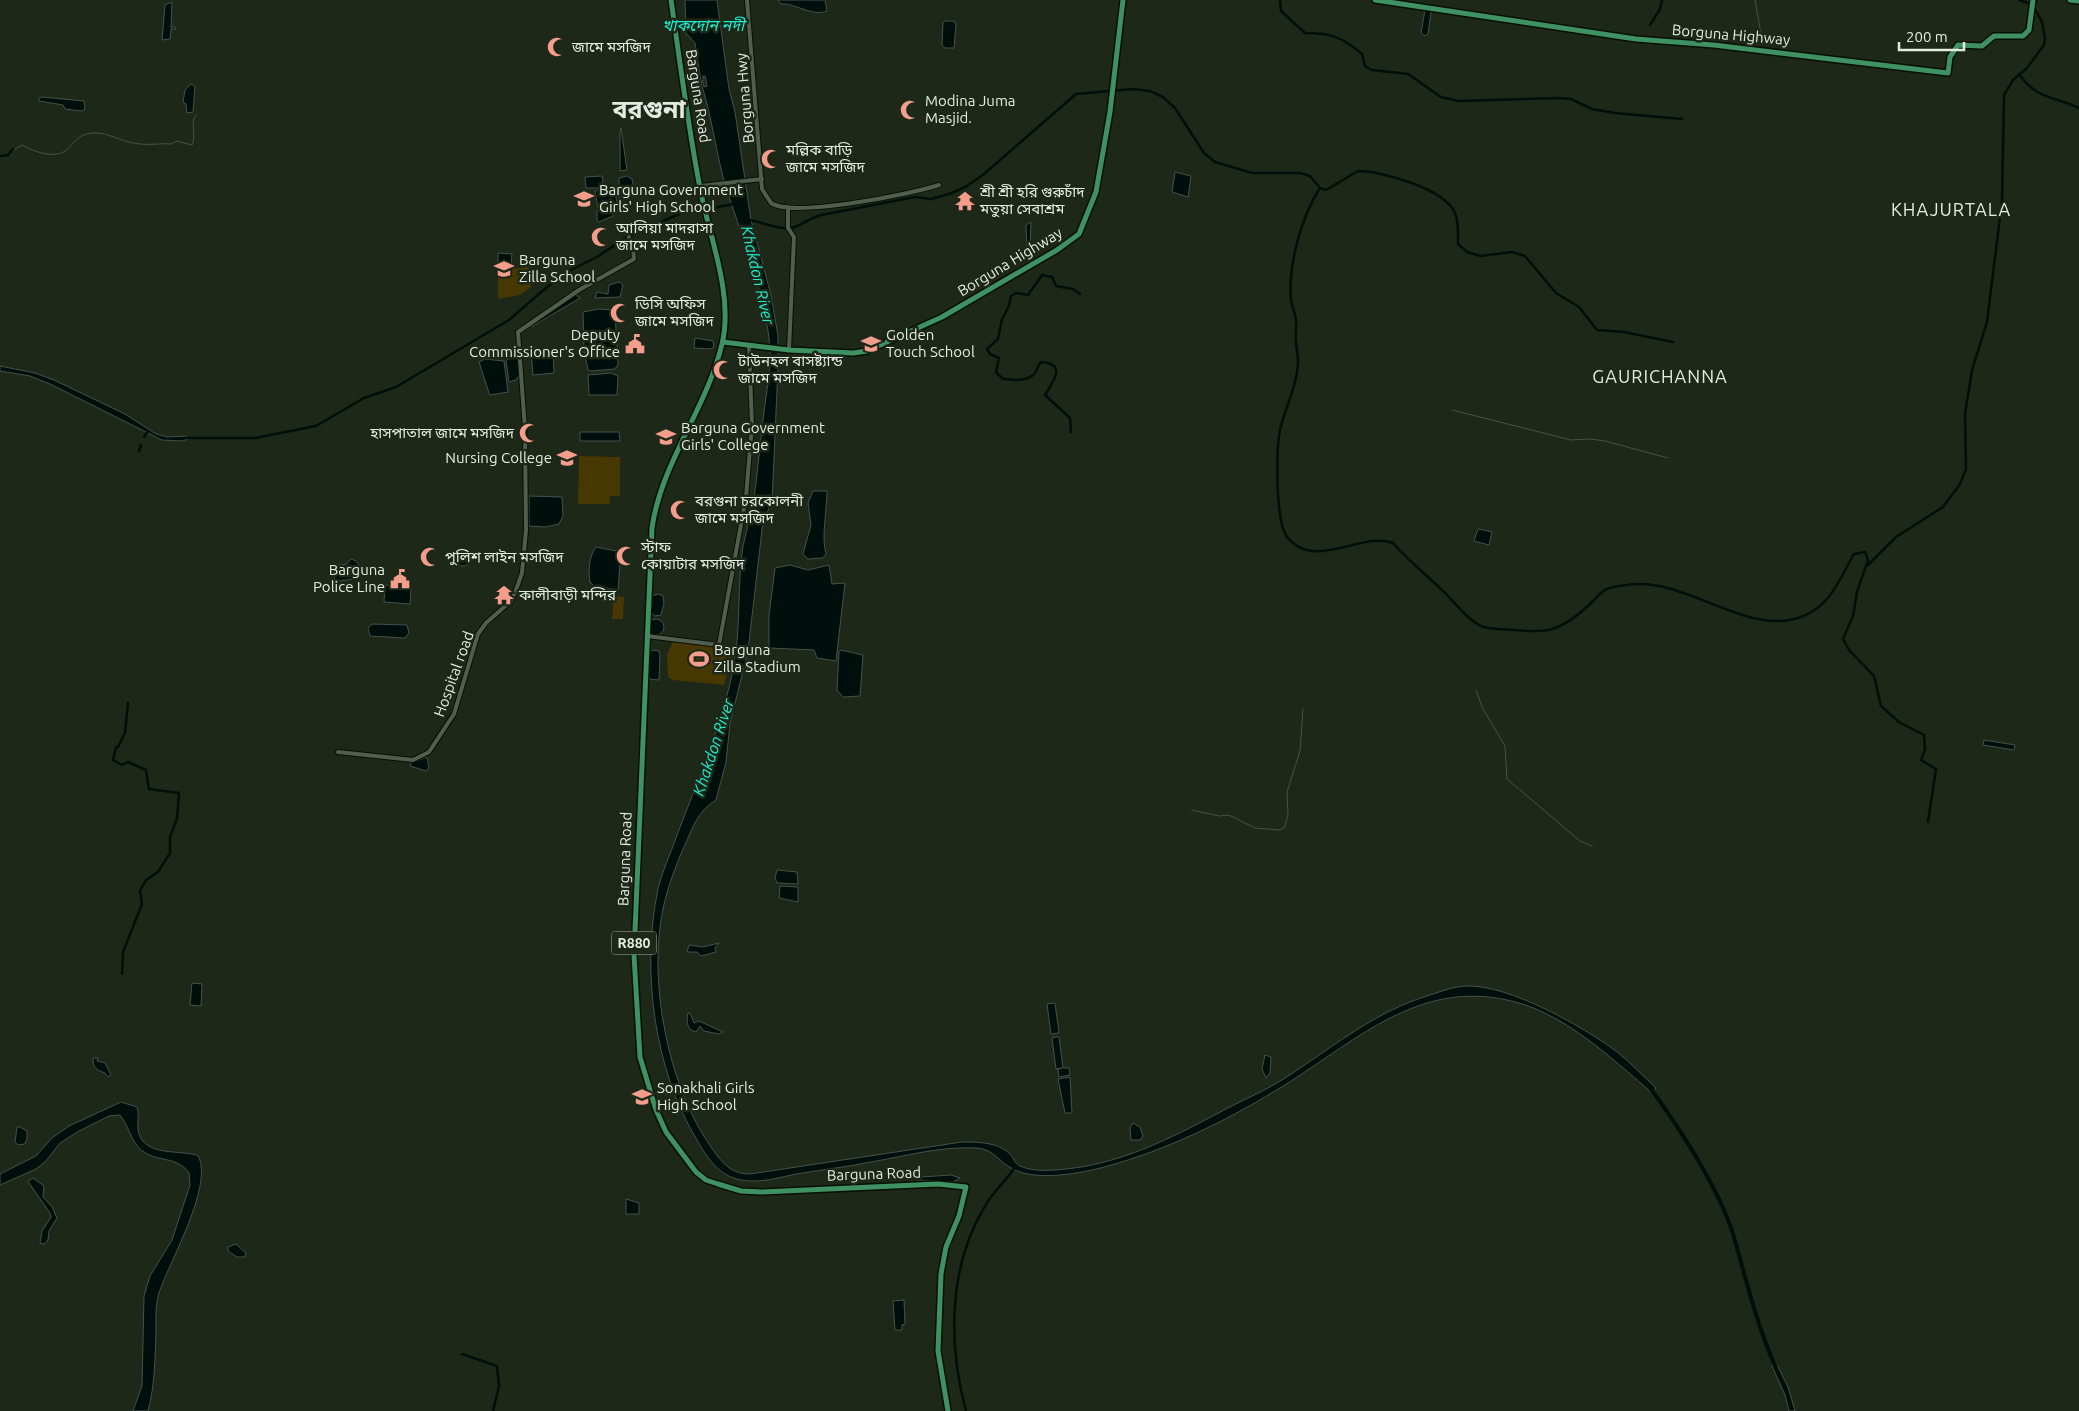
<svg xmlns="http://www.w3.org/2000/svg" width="2079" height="1411" viewBox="0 0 2079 1411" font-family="Ubuntu,'Noto Sans Bengali',sans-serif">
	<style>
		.green { fill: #463800 }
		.water { fill: #010f0c; stroke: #45514c }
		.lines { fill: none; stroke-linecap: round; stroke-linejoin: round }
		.stream { stroke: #45514c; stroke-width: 1 }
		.canal { stroke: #010f0c; stroke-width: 2.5 }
		.river { stroke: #010f0c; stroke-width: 4 }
		.minor-casing { stroke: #071004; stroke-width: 6 }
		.major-casing { stroke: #071004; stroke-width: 8 }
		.minor { stroke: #525e4d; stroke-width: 4 }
		.major { stroke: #3f9063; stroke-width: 5 }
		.labels { text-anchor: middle; stroke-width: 5; stroke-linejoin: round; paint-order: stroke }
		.shield { fill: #1d2819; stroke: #a8b0a5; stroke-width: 1 }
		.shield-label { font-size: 14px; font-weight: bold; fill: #e4ebe1 }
		.street-label { font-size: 15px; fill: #e4ebe1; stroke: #1d2819 }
		.poi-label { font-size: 15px; fill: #e4ebe1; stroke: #1d2819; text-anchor: start }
		.water-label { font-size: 16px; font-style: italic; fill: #1eeece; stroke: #1d2819 }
		.quarter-label { font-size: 18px; letter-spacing: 1px; fill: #e4ebe1; stroke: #1d2819 }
		.town-label { font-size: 25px; font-weight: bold; fill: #e4ebe1; stroke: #1d2819 }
	</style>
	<rect width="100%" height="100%" fill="#1d2819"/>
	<path class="green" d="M529,267L531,287L520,295L498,299V270Z
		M579,456L620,457V496H610V504H578Z
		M614,596L624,597L623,619H612Z
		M674,639L728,648L732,654L724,685L673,680L668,677L667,655Z"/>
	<path class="water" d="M685,0H717L729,89L735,112L751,220L771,295L778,336V368L772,502L763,521L748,651L730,723L726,762L716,800C697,811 692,830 683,849C674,870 666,892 662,914C649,984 668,1082 707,1141C718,1157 727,1174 750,1174L962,1142C977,1142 998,1142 1010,1154C1014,1158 1014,1163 1020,1166C1035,1173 1058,1170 1074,1168C1128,1161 1179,1134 1226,1109C1247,1098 1269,1089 1288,1076C1336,1045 1374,1012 1430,995C1442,991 1455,986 1468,986C1509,985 1582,1026 1616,1051C1630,1062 1643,1076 1656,1088L1652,1093C1614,1060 1568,1017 1519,1003C1419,974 1354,1044 1275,1091C1224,1122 1166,1150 1108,1166C1083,1173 1037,1182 1013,1169C998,1162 996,1150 977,1148C941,1146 906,1156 871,1162C846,1167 821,1170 796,1174C782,1177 768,1181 753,1181C723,1181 711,1164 697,1140C654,1069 641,971 658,889C662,872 670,855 676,838C697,781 723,725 734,664C741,626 737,585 743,546C746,532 750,518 753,504C757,479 759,454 762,429C764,408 768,386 770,365C773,309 739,232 723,177C715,146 711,113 701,83L703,82L704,87L707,86L705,76H703V81H701L695,43L686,33Z
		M778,0H825L827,11C812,17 796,3 781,4Z
		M172,2L171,28L174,26L176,29H171L170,39L162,40L165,5Z
		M1425,10L1431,12L1428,34L1425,36L1421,33Z
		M945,21H954L956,24L954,48H945L942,45L943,23Z
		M191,84L195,86L193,112L187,113L186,104L183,102L185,90Z
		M42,97L84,101L85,109L82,111L65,109L63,105L39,101V98Z
		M621,128L627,170L620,171V131Z
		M1175,172L1191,176L1188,197L1172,192Z
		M602,176L603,180L599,188H586L585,177Z
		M627,176L632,179L635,194L619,197V178Z
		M605,189L615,190L617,204L598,208L595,191Z
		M613,208V216L599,222L597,220V211Z
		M1031,222L1030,249L1027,251L1026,225Z
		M498,253L512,254L511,265L498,266Z
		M619,282L623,285L620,297L595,298L597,292L608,294L609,285Z
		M574,295L578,296L580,298L531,327L532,325Z
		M599,309L613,310L615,312L618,364L615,369L591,371L588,370L584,351L583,312Z
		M695,338L713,341L714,347L711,349L694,348Z
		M553,349L554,373L533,375L531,350Z
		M512,358L518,359L519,375L516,380L509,382L506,360Z
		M485,359L504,361L508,392L490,395L489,393L479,362Z
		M0,366L35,373L54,380L125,414L156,434L167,437L186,436L188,439L182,441L162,440L50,384L30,376L0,371Z
		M611,373L618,376L617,395H589L588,375Z
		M580,432H619L620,441H580Z
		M813,491H827C827,511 821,537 826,554L823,558L808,559L803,554L811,525L808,503Z
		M529,496L562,497L563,516L559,524L545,527L529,526Z
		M1478,529L1492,532L1489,545L1474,541Z
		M596,547L621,552L618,590L594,586L590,582C588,573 589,555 596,547Z
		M456 559a7 7 0 1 1 14 0a7 7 0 1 1-14 0Z
		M351,559L356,561L361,567L355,572V579L337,581L334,577L333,566L347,564Z
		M790,565L808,570L829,565L832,584L845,583L836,661L817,658L814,650L769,648V615L775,568Z
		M385,585L411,588L410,604L384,602Z
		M658,594L663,596L664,603L661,615L655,616L651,613L652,596Z
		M648 627a8 8 0 1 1 16 0a8 8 0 1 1-16 0Z
		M372,624L407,625L409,633L405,638L370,636L368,628Z
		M651,650L659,651L660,655L659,680L649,679V657Z
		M841,650L863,655L860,696L843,697L837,690L839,652Z
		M1984,740L2015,745L2014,750L1983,745Z
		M427,757L429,768L426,771L410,766L411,763Z
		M777,870L797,872L798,884L777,883L775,878Z
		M780,886L798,887V902L779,898Z
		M719,943L715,948L716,952L701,956L697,952H687L689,945L703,947Z
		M192,983L202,984L201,1006L190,1005Z
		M1055,1003L1059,1033L1051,1034L1047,1004Z
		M688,1013H690L694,1023L699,1021L723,1032L719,1034L704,1031L700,1026L696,1032C687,1030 686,1022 688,1013Z
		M1056,1037H1059L1063,1068H1069L1070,1075L1059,1077L1058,1069L1062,1068L1056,1069L1052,1038Z
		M1265,1055L1271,1057L1270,1073L1266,1078L1262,1069Z
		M93,1058H98L97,1061L105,1063L111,1075L108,1077L105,1073C96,1070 93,1068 93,1058Z
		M1070,1077L1072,1113H1065L1058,1079Z
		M121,1102L137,1107C140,1115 136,1125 139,1134C146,1156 179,1150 196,1155L199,1157C212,1188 171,1259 160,1290C155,1303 156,1318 156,1331C155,1358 155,1385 148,1411H133L142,1386L144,1296L150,1276L172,1240L190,1185L189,1173C179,1158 161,1161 147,1154C131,1146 130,1127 120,1115L109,1116L79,1131L60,1143L46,1161L36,1169L0,1185V1174L36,1156L52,1138L69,1126Z
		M1133,1123L1140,1127L1143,1136L1140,1140H1131L1130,1128Z
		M17,1127H20L27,1131V1139L25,1144L18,1145L15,1142Z
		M951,1175L960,1178L953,1182L919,1180L921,1177Z
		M33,1178L44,1186L43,1197L52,1207L57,1218L49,1231L48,1240L44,1244L40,1243L42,1231L51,1217L50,1213L29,1183L28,1181Z
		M626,1199L639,1203V1214H626Z
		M236,1244L246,1253L245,1257H237L228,1251V1247Z
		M904,1300L905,1324L902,1325V1330H895L893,1301Z
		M1777,1365L1788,1387L1795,1411H1789L1785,1395L1772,1366Z"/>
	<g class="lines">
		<path class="stream" d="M1755,0L1761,34L1769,40
			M12,151L22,145C31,151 54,159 65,151C75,144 76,134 93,133C108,132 119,141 134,143C147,146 159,143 172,144L177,141L192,145C197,135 189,124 196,115
			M1452,410L1571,440L1591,439L1605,441L1668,458
			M1476,690L1483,709L1505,746L1507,779L1580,841L1592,846
			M1192,810L1219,816L1229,815L1255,828L1279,830L1284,828L1288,816L1287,792L1300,751L1303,709"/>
		<path class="canal" d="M1280,0L1281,11L1305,33C1331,33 1342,37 1362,54L1365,66L1372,70L1408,74L1441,97L1459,101L1558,98L1571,99L1592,109L1615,113L1682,119
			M2019,0L2028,3
			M1650,25L1660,9L1662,0
			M2019,74C2037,100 2054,96 2079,108
			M0,156L8,155L13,149
			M1320,188C1301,217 1288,266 1291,300C1292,307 1295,313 1296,319C1297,326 1295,334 1296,342C1296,348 1298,354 1298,360C1298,385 1285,407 1280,430C1276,450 1275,524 1288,538C1315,571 1363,531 1393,543C1408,560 1425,574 1442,590C1455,602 1465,618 1481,626C1490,630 1505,629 1515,630C1526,631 1538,632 1549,630C1565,626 1582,612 1593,601C1597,597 1602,591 1607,589C1613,586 1620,586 1626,585C1685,576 1744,635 1798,618C1830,608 1839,580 1854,554L1865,552L1868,560L1857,592L1853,616L1843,639L1849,650L1874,676L1881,706L1899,722L1924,735L1925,749L1921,760L1936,769L1928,822
			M751,220C763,223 783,231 795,227C804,223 811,218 821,215L915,197L931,199L952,193L967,186L984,174L1076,94L1133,89L1150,91L1163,97L1175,108L1204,153L1215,162L1252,173H1300L1310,176L1320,188L1326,190L1358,171C1382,171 1445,189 1455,213C1459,222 1458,234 1458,244L1467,252L1481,256L1512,252L1525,256L1556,293L1579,307L1597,330L1624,332L1673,342
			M1071,432L1070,418L1045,395C1051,384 1069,364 1041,362C1037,366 1038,369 1035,373C1028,382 1012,380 1003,379L996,372L999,358L990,354L987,349L998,339L1002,319L1009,306L1011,296L1016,293L1028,295L1042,275L1052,277L1056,286L1073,289L1080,294
			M144,437L148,431
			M186,438H255L316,426L364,398L396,387L509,320L561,275L597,257L625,238L679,214L734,204
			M139,451L141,445
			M1868,565L1896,537L1943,507L1960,484L1966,469L1965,414L1972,370L1987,322L2002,201L2004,95L2013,80L2027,68L2044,45L2045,38L2042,22L2036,11
			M122,974L123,952L142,904L140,891L146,880L158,872L170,853V837L177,819L179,793L149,789L146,770L128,762L122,765L113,760L116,747H118L125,733L128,703
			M462,1354L497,1366L499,1386L493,1411
			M966,1411C948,1344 948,1267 985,1206C993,1192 1006,1181 1015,1167"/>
		<path class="river" d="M1651,1089C1679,1127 1719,1189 1733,1234C1746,1279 1757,1326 1776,1368"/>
		<defs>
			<path id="minor" d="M747,0L762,189L771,203C793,218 911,194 939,185
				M701,186L762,179
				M788,207V228L794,237L789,350
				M647,636L719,645L746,497L752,425L749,347
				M338,752L413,760L429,752L454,714L478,634L486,623L511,601L516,590L522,573L526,530L525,429L518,332L579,290L634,259L633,247L629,237"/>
			<path id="major" d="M671,0C680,62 688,126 700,188C709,236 734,295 722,344C707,408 661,463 652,528L634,955L640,1057L656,1110L666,1132L696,1172L706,1180L718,1184L741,1191L762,1192L938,1184L966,1187L959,1216L946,1247L941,1274L938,1351L948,1411
				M1375,0L1636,39L1714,45L1948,73L1950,57L1958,45L1982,46L1994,36H2023L2029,30L2033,0
				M2070,0L2079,1
				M723,342L789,350L853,353L867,351L942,317L1057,250L1079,234L1096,192L1110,112L1123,0"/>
		</defs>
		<use href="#minor" class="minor-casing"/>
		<use href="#major" class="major-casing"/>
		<use href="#minor" class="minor"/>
		<use href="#major" class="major"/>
	</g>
	<defs>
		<symbol id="mosque-bare" viewBox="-9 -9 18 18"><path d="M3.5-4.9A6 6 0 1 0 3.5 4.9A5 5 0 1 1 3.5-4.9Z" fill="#f49d8c" stroke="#1d2819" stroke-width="2.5" paint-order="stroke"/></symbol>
		<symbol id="university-bare" viewBox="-9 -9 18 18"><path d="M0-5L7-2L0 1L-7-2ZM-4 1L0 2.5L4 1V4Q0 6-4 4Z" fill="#f49d8c" stroke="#1d2819" stroke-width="2.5" paint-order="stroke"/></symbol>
		<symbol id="temple-bare" viewBox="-9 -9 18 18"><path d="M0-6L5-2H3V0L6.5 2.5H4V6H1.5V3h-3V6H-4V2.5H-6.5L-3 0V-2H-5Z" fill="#f49d8c" stroke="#1d2819" stroke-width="2.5" paint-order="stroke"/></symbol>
		<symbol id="civic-bare" viewBox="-9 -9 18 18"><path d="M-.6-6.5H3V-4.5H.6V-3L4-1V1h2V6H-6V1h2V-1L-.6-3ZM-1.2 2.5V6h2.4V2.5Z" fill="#f49d8c" stroke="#1d2819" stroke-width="2.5" paint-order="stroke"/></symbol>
		<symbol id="stadium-bare" viewBox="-9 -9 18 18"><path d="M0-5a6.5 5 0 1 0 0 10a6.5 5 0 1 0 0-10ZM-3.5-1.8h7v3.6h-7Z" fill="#f49d8c" stroke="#1d2819" stroke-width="2.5" paint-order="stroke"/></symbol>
	</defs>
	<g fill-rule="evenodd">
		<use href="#mosque-bare" x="543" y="33" width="28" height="28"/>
		<use href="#mosque-bare" x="896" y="96" width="28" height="28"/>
		<use href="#mosque-bare" x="757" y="145" width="28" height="28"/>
		<use href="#university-bare" x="570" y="185" width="28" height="28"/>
		<use href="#temple-bare" x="951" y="187" width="28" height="28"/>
		<use href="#mosque-bare" x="587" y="223" width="28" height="28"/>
		<use href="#university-bare" x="490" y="255" width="28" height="28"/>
		<use href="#mosque-bare" x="606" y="299" width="28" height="28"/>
		<use href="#civic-bare" x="621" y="330" width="28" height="28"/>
		<use href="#university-bare" x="857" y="330" width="28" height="28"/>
		<use href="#mosque-bare" x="709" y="356" width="28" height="28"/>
		<use href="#mosque-bare" x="515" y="419" width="28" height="28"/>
		<use href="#university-bare" x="652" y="423" width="28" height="28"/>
		<use href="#university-bare" x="553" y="444" width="28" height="28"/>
		<use href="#mosque-bare" x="666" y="496" width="28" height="28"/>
		<use href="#mosque-bare" x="612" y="542" width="28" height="28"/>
		<use href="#mosque-bare" x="416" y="543" width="28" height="28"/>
		<use href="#civic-bare" x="386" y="565" width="28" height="28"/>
		<use href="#temple-bare" x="490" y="581" width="28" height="28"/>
		<use href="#stadium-bare" x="685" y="645" width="28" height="28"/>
		<use href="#university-bare" x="628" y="1083" width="28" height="28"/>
	</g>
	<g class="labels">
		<rect class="shield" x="611.5" y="931.5" width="45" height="23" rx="4"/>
		<g class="shield-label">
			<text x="634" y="948">R880</text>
		</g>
		<g class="street-label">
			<text transform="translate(1731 35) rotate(5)" y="5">Borguna Highway</text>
			<text transform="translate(698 96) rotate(81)" y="5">Barguna Road</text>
			<text transform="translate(745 98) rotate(-95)" y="5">Borguna Hwy</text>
			<text transform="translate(1010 262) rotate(-31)" y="5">Borguna Highway</text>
			<text transform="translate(454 674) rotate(-70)" y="5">Hospital road</text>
			<text transform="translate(625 859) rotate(-88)" y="5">Barguna Road</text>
			<text transform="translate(874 1174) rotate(-2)" y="5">Barguna Road</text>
		</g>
		<g class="poi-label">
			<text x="572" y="52">জামে মসজিদ</text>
			<text x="925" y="106">Modina Juma<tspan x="925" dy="17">Masjid.</tspan></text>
			<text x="786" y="155">মল্লিক বাড়ি<tspan x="786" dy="17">জামে মসজিদ</tspan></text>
			<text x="599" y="195">Barguna Government<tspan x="599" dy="17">Girls' High School</tspan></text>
			<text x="980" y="197">শ্রী শ্রী হরি গুরুচাঁদ<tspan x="980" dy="17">মতুয়া সেবাশ্রম</tspan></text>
			<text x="616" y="233">আলিয়া মাদরাসা<tspan x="616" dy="17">জামে মসজিদ</tspan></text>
			<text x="519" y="265">Barguna<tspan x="519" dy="17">Zilla School</tspan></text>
			<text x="635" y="309">ডিসি অফিস<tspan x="635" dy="17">জামে মসজিদ</tspan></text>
			<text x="620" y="340" text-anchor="end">Deputy<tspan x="620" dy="17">Commissioner's Office</tspan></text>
			<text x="886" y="340">Golden<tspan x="886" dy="17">Touch School</tspan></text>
			<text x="738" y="366">টাউনহল বাসষ্ট্যান্ড<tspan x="738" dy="17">জামে মসজিদ</tspan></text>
			<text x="681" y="433">Barguna Government<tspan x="681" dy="17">Girls' College</tspan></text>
			<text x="514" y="438" text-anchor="end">হাসপাতাল জামে মসজিদ</text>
			<text x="552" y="463" text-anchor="end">Nursing College</text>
			<text x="695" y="506">বরগুনা চরকোলনী<tspan x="695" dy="17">জামে মসজিদ</tspan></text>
			<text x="641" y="552">স্টাফ<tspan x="641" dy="17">কোয়াটার মসজিদ</tspan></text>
			<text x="445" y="562">পুলিশ লাইন মসজিদ</text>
			<text x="385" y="575" text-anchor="end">Barguna<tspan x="385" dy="17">Police Line</tspan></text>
			<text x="519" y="600">কালীবাড়ী মন্দির</text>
			<text x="714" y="655">Barguna<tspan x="714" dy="17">Zilla Stadium</tspan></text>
			<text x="657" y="1093">Sonakhali Girls<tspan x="657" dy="17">High School</tspan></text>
		</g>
		<g class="water-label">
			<text x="703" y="31">খাকদোন নদী</text>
			<text transform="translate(758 275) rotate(77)" y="6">Khakdon River</text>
			<text transform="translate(713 747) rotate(-72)" y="6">Khakdon River</text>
		</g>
		<g class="quarter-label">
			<text x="1951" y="216">KHAJURTALA</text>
			<text x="1660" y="383">GAURICHANNA</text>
		</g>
		<g class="town-label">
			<text x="649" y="118">বরগুনা</text>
		</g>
	</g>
	<path d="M1899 42v8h65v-8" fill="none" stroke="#e4ebe1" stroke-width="2.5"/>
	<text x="1906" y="42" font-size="15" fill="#e4ebe1" stroke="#1d2819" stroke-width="4" paint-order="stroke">200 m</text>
</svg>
